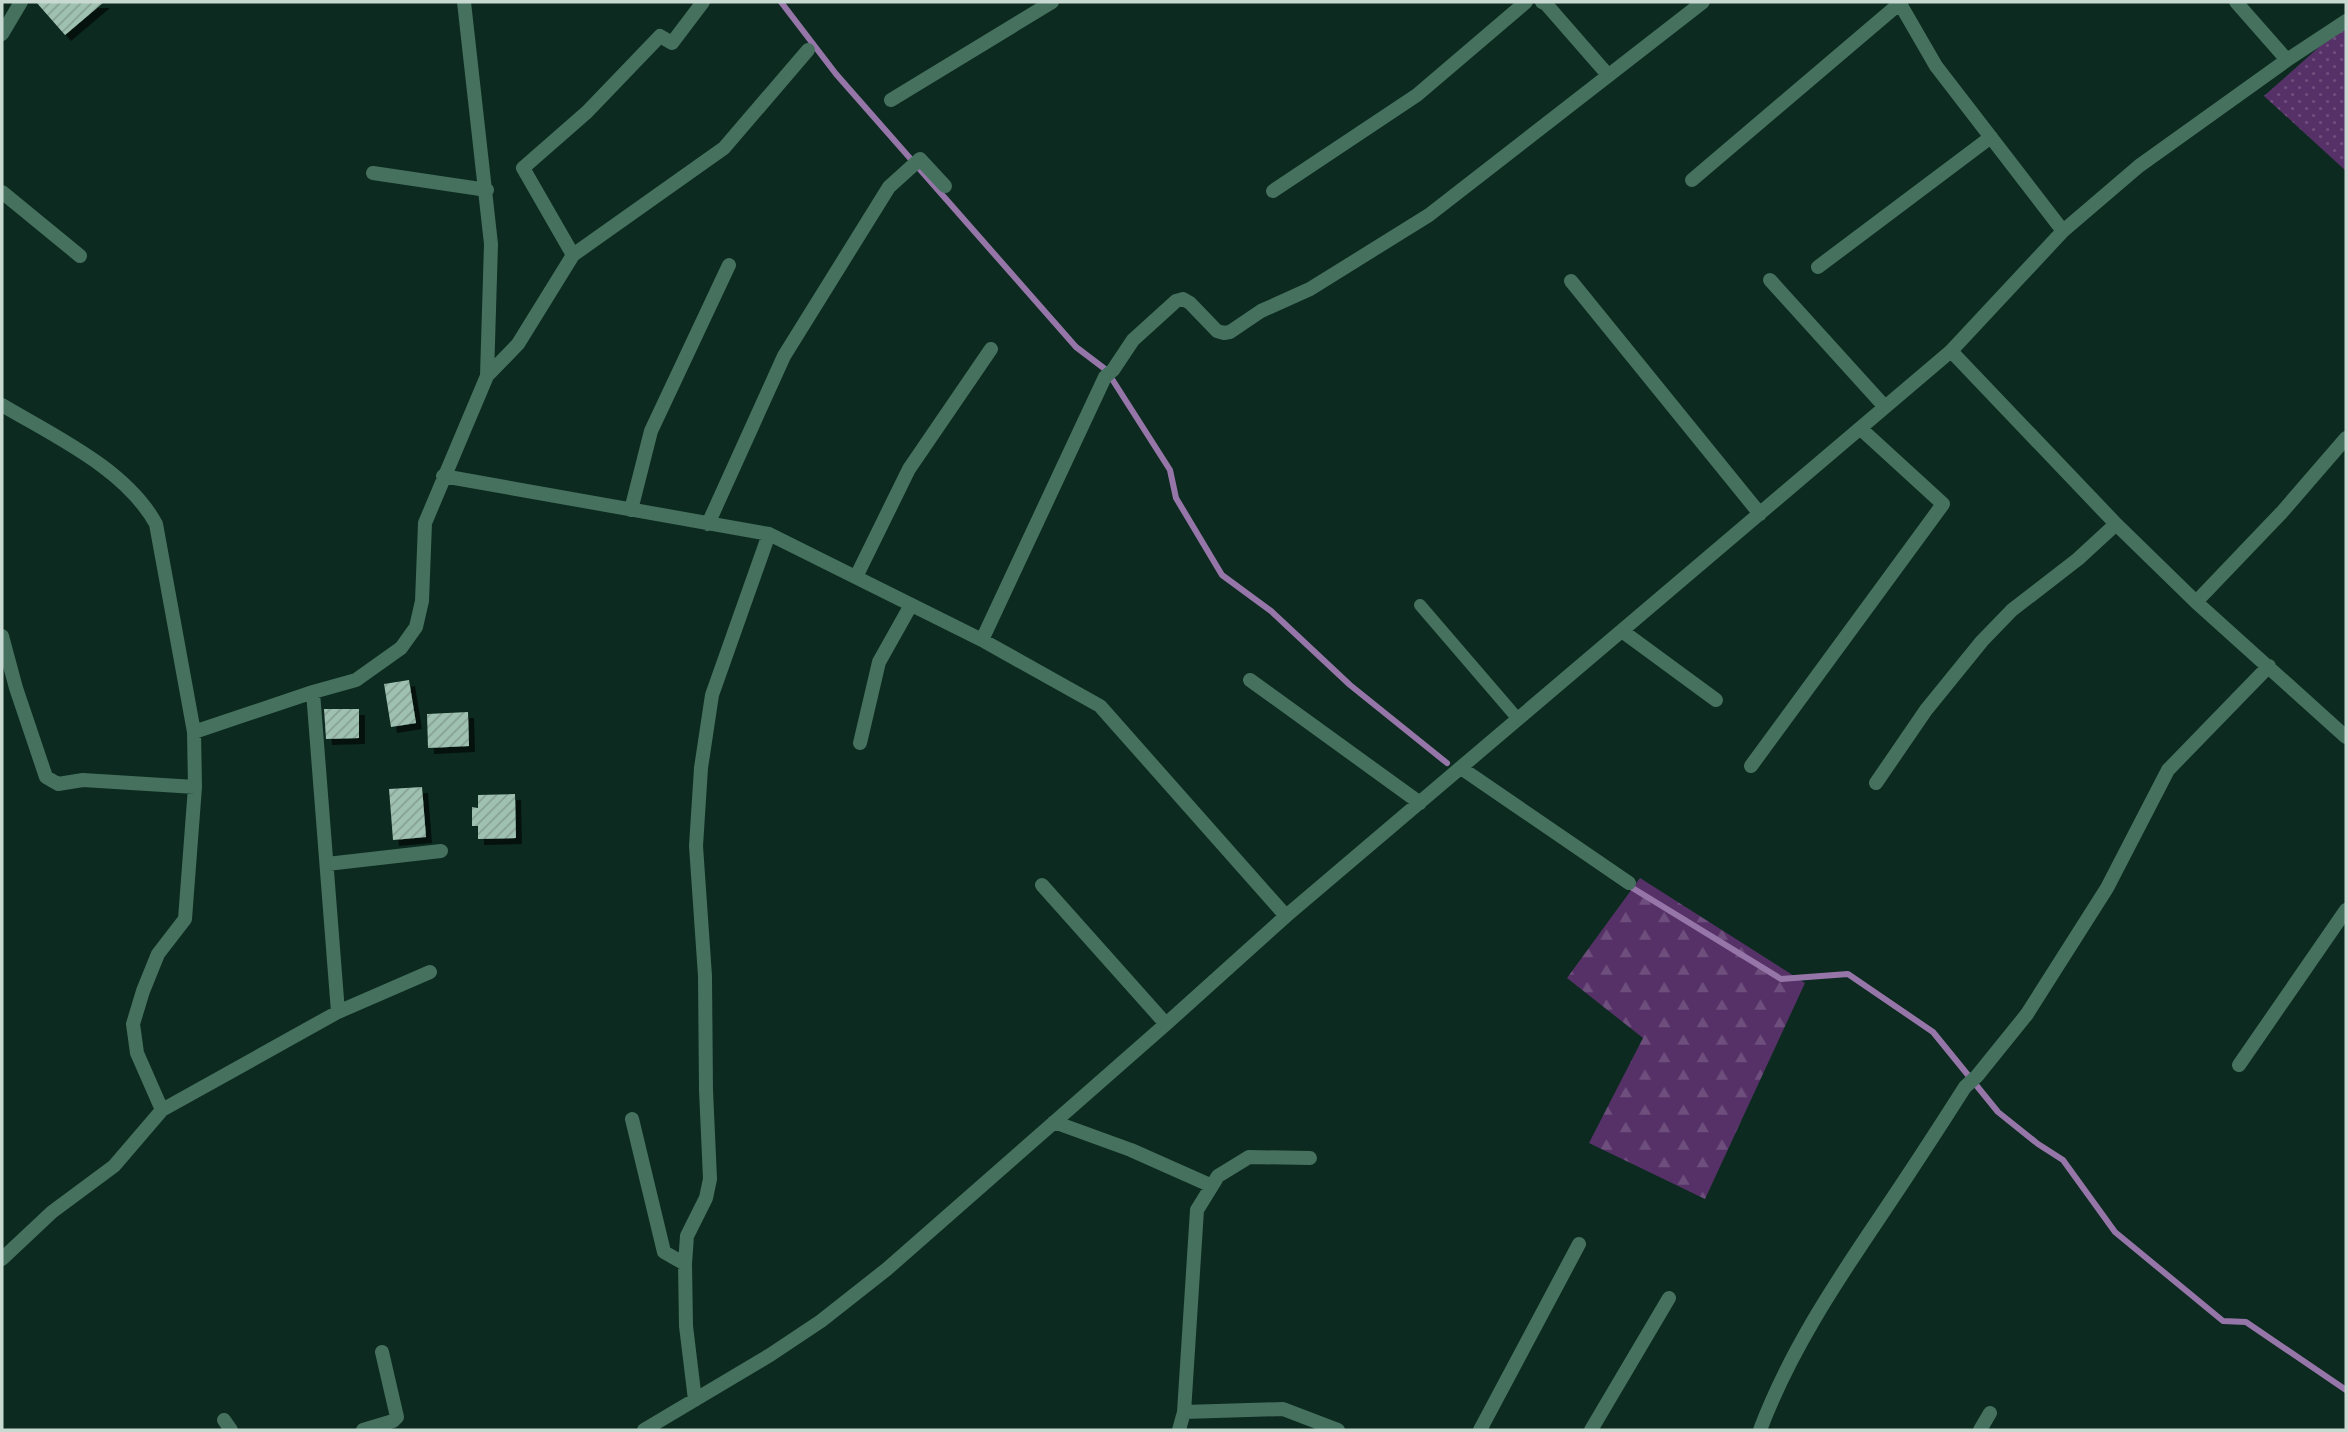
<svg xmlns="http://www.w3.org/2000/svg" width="2348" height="1432" viewBox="0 0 2348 1432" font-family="'Libre Baskerville',serif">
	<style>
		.grass { fill: url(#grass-dots) }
		.forest { fill: url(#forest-firs) }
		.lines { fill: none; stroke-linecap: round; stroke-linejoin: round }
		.stream { stroke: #9676a9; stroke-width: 6 }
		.building { fill: url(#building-hatch); filter: url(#shadow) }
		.lane { stroke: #45715e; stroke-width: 12 }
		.street { stroke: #45715e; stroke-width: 14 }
	</style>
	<defs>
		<pattern id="grass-dots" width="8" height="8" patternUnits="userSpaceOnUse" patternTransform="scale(1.75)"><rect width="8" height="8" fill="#563167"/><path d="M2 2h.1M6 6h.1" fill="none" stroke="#6d4e7c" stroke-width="1.8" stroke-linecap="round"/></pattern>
		<pattern id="forest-firs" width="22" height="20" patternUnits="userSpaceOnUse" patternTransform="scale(1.75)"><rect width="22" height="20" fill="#563167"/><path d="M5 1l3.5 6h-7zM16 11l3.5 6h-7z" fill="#6d4e7c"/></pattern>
		<pattern id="building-hatch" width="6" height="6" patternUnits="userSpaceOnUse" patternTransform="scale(1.75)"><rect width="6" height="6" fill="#9fc1b1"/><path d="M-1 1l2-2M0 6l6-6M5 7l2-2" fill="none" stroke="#86a194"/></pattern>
		<filter id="shadow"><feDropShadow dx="6" dy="6" stdDeviation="0" flood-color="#0009"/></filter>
	</defs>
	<rect width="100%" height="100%" fill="#0c2a1f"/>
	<path class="grass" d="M2346,23V171L2264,96Z"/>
	<path class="forest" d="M1640,878L1805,983L1705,1199L1589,1143L1643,1038L1567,978Z"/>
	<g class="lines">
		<path class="stream" d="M781,2L836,74L1076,347L1105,369L1112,379L1170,470L1176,498L1222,575L1271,611L1350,685L1447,763
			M1626,884L1781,979L1848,974L1933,1032L1998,1112L2038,1144L2063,1160L2115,1232L2223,1321L2246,1322L2346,1390"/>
	</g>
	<path class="building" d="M36,2H104L65,35Z
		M409,680L416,723L391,727L384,684Z
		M324,709H359V738L326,739Z
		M468,712L469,746L428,748L427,714Z
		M422,787L426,837L393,840L389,789Z
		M515,794L516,838L478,839V826H472V807L478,808V795Z"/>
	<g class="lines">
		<path class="lane" d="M1420,605L1518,719"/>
		<path class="street" d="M1542,2L1546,4L1608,75
			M1899,2L1936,66L2063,231
			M2236,2L2287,60
			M2,34L21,2
			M891,100L1052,2
			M373,173L487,190
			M1692,180L1899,4
			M1273,191L1417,95L1526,2
			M2,192L80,256
			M573,255L523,168L587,112L660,36L672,43L703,2
			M1818,267L1991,137
			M1770,280L1885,407
			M1571,281L1760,514
			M1951,351L2116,524L2196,602L2346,737
			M487,376L518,344L573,255L724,148L808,50
			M2,405C54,436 126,469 156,524L194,732L195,787L185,919L158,954L143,991L133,1024L137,1053L162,1110
			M443,476L769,534L982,640L1100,706L1286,916
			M631,510L651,431L729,265
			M708,524L784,356L889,187L920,159L945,186
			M856,577L909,469L991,349
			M2196,602L2283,511L2346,438
			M1622,631L1716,700
			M2,636L16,688L46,777L58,784L83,780L195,787
			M982,640L1105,377L1113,370L1133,340L1176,301L1183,299L1190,303L1217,331L1224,333L1230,332L1261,311L1310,289L1429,215L1703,2
			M1250,680L1420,803
			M313,692L338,1012
			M194,732L313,692L356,680L401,648L416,627L422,601L425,523L487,376L491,244L464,2
			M860,743L879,662L911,605
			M1751,766L1943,504L1861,429
			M1461,768L1629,883
			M1876,783L1926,710L1982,641L2012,610L2078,559L2116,524
			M327,864L441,851
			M1042,885L1166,1024
			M2239,1065L2346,910
			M632,1119L664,1252L685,1264
			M1054,1122L1131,1150L1212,1186
			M2,1259L52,1212L114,1166L162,1110L338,1012L430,972
			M695,1400L686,1326L685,1264L687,1236L706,1198L710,1179L706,1090L705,976L696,846L701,768L712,695L769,534
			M1184,1412L1197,1210L1218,1176L1249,1157L1310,1158
			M224,1420L231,1430
			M363,1430L393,1421L397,1417L382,1352
			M644,1430L770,1355L821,1321L887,1269L1166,1024L1286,916L1951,351L2063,231L2139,166L2287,60L2346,21
			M1179,1430L1184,1412L1283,1409L1338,1430
			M1480,1430L1579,1244
			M1591,1430L1669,1298
			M1760,1430C1789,1353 1834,1285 1880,1217C1909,1174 1937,1131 1965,1087L1977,1076L2027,1014L2107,888L2168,770L2269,666
			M1980,1430L1990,1413"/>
	</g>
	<rect width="2348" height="1432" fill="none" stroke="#c8d9d1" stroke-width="7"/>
</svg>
